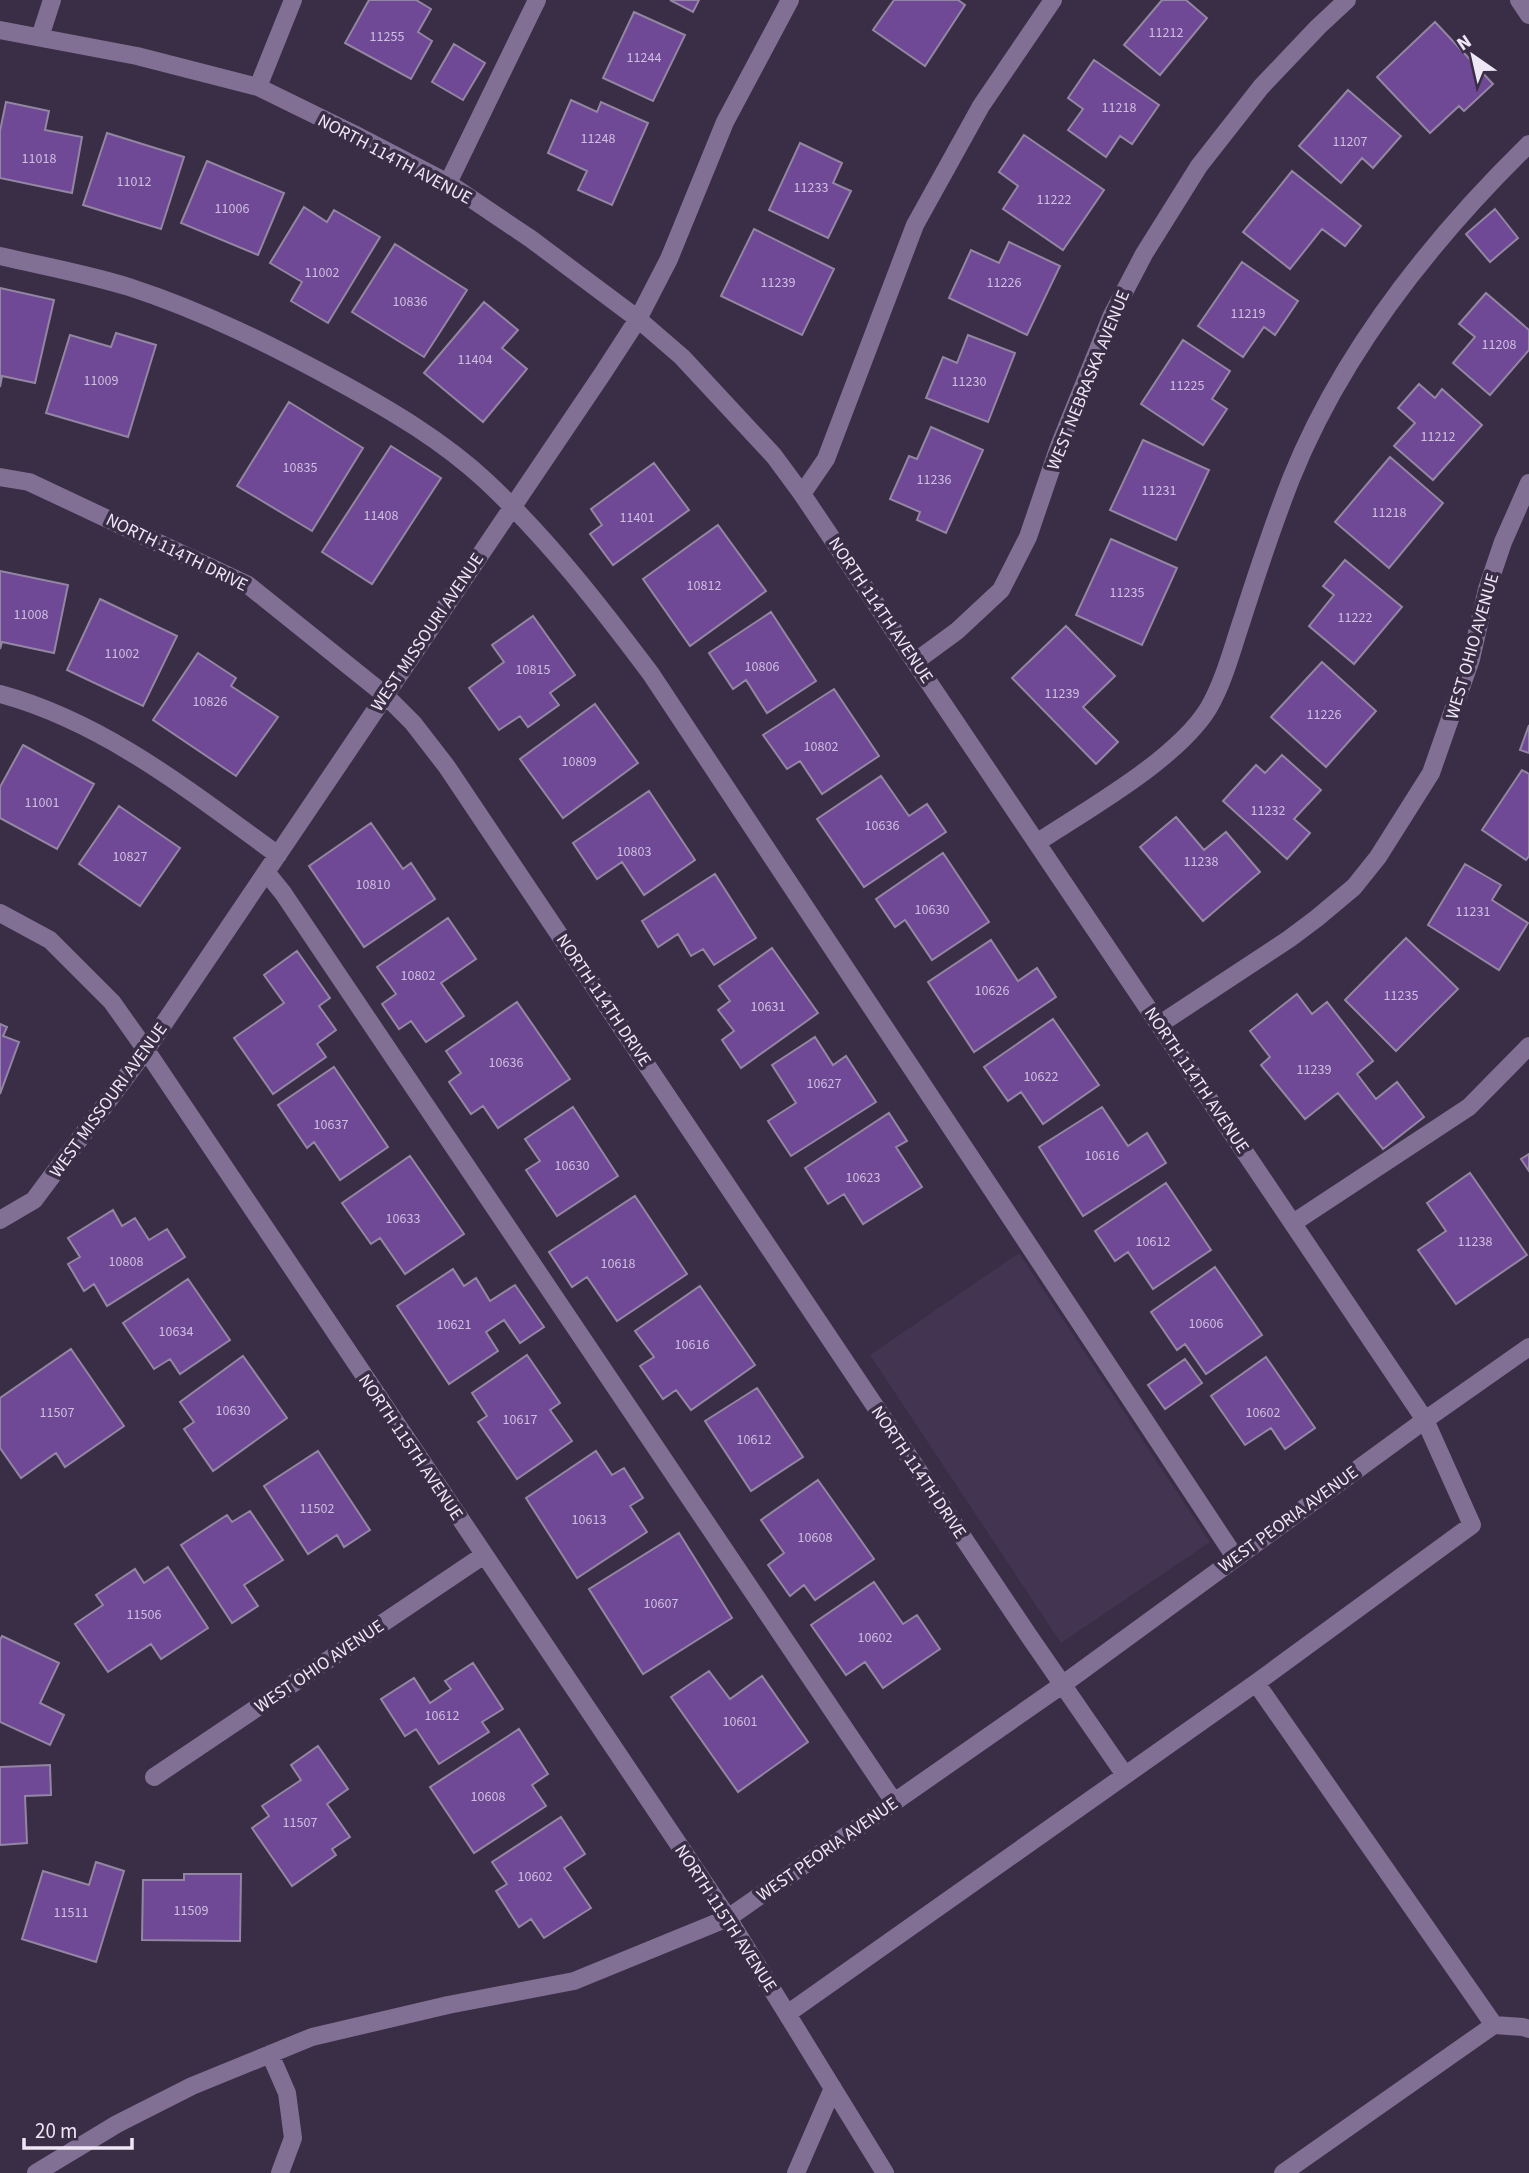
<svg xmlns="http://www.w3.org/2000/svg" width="1529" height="2173" viewBox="0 0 1529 2173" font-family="'Source Sans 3',sans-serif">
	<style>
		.built { fill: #433552 }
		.building { fill: #6f4896; stroke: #9386a2; stroke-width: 2 }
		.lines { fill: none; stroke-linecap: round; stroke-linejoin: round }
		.minor { stroke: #817094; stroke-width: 18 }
		.labels { text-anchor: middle; stroke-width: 7; stroke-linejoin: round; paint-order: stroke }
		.number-label { font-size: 14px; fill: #cebfde }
		.street-label { font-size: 18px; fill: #eee7f6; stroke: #392e45 }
	</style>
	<rect width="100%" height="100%" fill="#392e45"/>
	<path class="built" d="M1019,1253L1210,1542L1061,1643L870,1355Z"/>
	<path class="building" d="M369,0H416L431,9L418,32L432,41L411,79L345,43Z
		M670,0H699L693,12Z
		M894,0H958L965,5L925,66L873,30Z
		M1162,0H1186L1207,18L1160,75L1124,45Z
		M634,12L685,35L653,101L603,78Z
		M1435,22L1493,84L1464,111L1459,106L1430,133L1377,77Z
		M454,44L485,63L463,100L432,82Z
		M1094,60L1159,105L1132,144L1120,136L1106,157L1068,130L1083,109L1068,98Z
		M1348,90L1401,136L1373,168L1362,158L1341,183L1299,146Z
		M571,100L597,112L601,102L648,123L612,205L578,190L587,171L548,153Z
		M6,102L49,111L45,130L82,137L72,193L0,178V131Z
		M107,133L184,157L161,229L83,205Z
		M1024,135L1104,190L1063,250L1003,209L1018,186L999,172Z
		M800,143L842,163L833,183L851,191L828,238L769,210Z
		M207,161L284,193L258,255L181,223Z
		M1292,171L1361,226L1345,246L1322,229L1290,269L1243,232Z
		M304,207L327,222L334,210L380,237L328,323L291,301L302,282L270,263Z
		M1495,209L1518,238L1490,262L1466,234Z
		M754,229L834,269L802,335L721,296Z
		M1009,242L1060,266L1027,335L949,298L971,250L999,263Z
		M395,244L467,290L424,357L352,312Z
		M1242,262L1298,301L1275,335L1264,327L1243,357L1198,326Z
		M0,288L54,300L35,383L2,376L0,387Z
		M1486,293L1529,330V350L1490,395L1453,363L1475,337L1459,324Z
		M484,302L518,330L502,348L527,369L483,422L424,373Z
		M116,333L156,345L128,437L46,413L70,335L111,347Z
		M968,335L1015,353L988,422L926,398L943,357L957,363Z
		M1183,340L1230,371L1212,399L1227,409L1203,445L1141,404Z
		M1419,384L1435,398L1442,389L1482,425L1433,480L1394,446L1415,423L1398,408Z
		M289,402L363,448L312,531L237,486Z
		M931,427L983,450L946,533L917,520L920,512L890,499L909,456L917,459Z
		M1143,440L1209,470L1176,540L1110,510Z
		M391,446L441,478L372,584L322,552Z
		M1390,457L1443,503L1389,568L1335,522Z
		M654,463L689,510L613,565L590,534L602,525L591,509Z
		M718,525L766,591L690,646L643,579Z
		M1111,539L1177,568L1142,645L1076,615Z
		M1345,560L1402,607L1354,664L1309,626L1334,595L1323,586Z
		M0,571L68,585L54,653L2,642L0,649Z
		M100,599L177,636L143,706L67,670Z
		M771,612L816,681L767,713L746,680L733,689L709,653Z
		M533,616L575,675L550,693L559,705L528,727L520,716L499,730L469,688L504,662L492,645Z
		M1066,626L1115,676L1083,707L1118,742L1096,764L1012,678Z
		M198,653L236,678L231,686L278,717L236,776L153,720Z
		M1322,662L1376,711L1326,767L1271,717Z
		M834,689L879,756L822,794L800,761L787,769L763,735Z
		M595,704L638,763L563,818L520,759Z
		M1529,725V753L1520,750Z
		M23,745L94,784L57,849L0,818V787Z
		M1282,755L1321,790L1294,819L1310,833L1287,859L1223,801L1256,765L1265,773Z
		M1522,770L1529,774V856L1526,860L1482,830Z
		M881,776L909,816L927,804L946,832L864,887L817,819Z
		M649,791L695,860L644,895L622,862L597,879L573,843Z
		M119,806L180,848L140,906L79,864Z
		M1176,817L1204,850L1226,832L1260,872L1203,921L1140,847Z
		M371,823L403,869L411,863L435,899L364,947L309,866Z
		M943,853L989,922L932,960L905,920L895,927L876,899Z
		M1465,864L1501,885L1492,900L1528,923L1499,970L1428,925Z
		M715,874L756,938L714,965L703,949L691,956L678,934L658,947L642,921Z
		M448,918L476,959L441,983L464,1016L426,1042L411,1021L399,1029L382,1004L396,994L377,967Z
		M1406,938L1458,989L1396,1051L1345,1000Z
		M991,940L1018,981L1037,968L1056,997L974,1052L928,982Z
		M772,948L818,1013L741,1068L722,1040L734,1031L718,1010L730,1001L719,986Z
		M297,951L330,998L319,1006L336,1030L317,1044L326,1057L273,1094L234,1038L284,1003L264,975Z
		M1297,994L1312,1014L1327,1002L1373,1061L1357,1074L1376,1099L1397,1082L1424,1117L1383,1149L1338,1093L1305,1119L1261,1065L1270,1057L1250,1031Z
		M517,1002L570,1079L498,1128L483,1106L471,1114L449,1082L461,1073L446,1051Z
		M1053,1019L1099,1085L1043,1124L1021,1092L1008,1101L984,1067Z
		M0,1024L7,1027L3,1036L19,1042L0,1094Z
		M815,1037L833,1065L846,1056L876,1102L791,1156L768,1121L796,1103L772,1065Z
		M334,1067L388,1147L340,1180L314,1142L307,1148L278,1105Z
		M573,1107L618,1176L557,1216L526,1170L540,1161L525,1139Z
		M1102,1107L1128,1146L1147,1133L1166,1163L1083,1216L1039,1147Z
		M889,1113L907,1141L896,1147L922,1187L863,1224L844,1194L828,1204L805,1168Z
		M1529,1154V1171L1521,1159Z
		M410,1156L464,1234L405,1274L380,1238L371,1244L342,1203Z
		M1470,1173L1527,1255L1456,1304L1418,1250L1446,1231L1427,1203Z
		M1166,1183L1211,1250L1153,1289L1128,1252L1115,1261L1095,1231Z
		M635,1196L687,1274L617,1321L587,1277L572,1287L549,1252Z
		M113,1210L122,1226L135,1218L149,1240L167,1229L185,1257L107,1306L94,1284L84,1291L68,1264L80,1257L68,1238Z
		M1215,1267L1262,1335L1206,1374L1185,1344L1177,1350L1151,1312Z
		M453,1269L464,1286L476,1278L490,1301L515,1285L544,1327L520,1343L504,1320L486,1332L498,1351L449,1384L397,1306Z
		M188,1279L230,1340L180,1374L170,1359L154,1369L123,1323Z
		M700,1286L755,1365L691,1410L676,1390L663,1399L640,1366L654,1357L635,1331Z
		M71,1349L124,1426L65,1467L56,1453L21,1478L0,1448V1398Z
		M527,1355L560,1403L550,1410L572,1441L517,1479L478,1422L487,1416L472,1393Z
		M243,1356L287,1418L213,1471L184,1429L194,1422L180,1402Z
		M1266,1357L1315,1428L1285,1449L1271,1428L1245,1445L1211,1396Z
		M1185,1359L1202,1383L1165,1409L1148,1385Z
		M757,1388L803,1457L751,1491L705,1421Z
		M318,1451L370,1530L344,1547L337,1535L308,1554L264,1486Z
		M596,1451L612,1475L624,1468L643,1498L630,1506L647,1532L577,1578L526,1498Z
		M818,1480L874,1559L815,1600L804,1585L790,1596L768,1565L784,1553L761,1520Z
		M250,1511L283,1560L244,1585L258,1606L232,1623L181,1545L227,1515L232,1522Z
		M679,1533L732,1618L643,1674L589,1589Z
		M168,1567L208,1628L161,1659L151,1644L108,1672L75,1624L103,1605L96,1595L135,1569L144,1583Z
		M874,1582L903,1624L917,1615L940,1649L883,1688L865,1662L846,1675L811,1625Z
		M2,1636L59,1663L40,1703L64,1715L50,1745L0,1722V1640Z
		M473,1663L503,1709L482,1722L489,1732L439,1764L416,1729L405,1736L381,1699L414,1678L430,1703L451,1689L445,1681Z
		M709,1671L730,1699L762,1676L808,1742L738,1792L671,1697Z
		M519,1729L548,1774L532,1785L546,1806L474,1853L430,1787Z
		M318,1746L348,1789L327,1804L350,1837L332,1849L336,1855L292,1886L252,1828L269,1816L262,1806L301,1780L291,1765Z
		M50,1765L51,1795L25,1796L27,1843L0,1845V1767Z
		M561,1817L585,1854L564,1868L591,1908L544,1938L531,1919L519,1927L496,1891L507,1884L492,1862Z
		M96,1862L124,1871L96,1962L22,1939L43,1871L89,1885Z
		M184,1874H241L240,1941L142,1940L143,1880H184Z"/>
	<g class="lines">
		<path class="minor" d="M1519,0L1529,15
			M0,30L137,56L258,87L354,134L448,183L531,239L638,319L682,357L774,456L802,494L1425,1420L1472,1525L1256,1683L787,2014
			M40,37L52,0
			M258,87L293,0
			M448,183L537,0
			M0,256C43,266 87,274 129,287C203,311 273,346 341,383C392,411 443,441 486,481C548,539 600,606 651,674L1235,1557
			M0,477L29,482L248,585L385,695L413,723L447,767L1029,1636L1125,1775
			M802,494L826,459L915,225L981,106L1053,0
			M916,661L957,631L1001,590L1028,537L1059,446L1111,317L1144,254L1199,166L1261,87L1318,27L1347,0
			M0,694C104,722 191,792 278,855
			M1038,842C1088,809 1176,760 1208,709C1224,682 1232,649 1242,620C1257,573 1273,525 1291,479C1342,352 1431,240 1529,144
			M266,872L283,893L894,1802
			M0,913L50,940L112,1002L146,1050L728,1918L885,2173
			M1160,1024L1289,939L1317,918L1354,887L1378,857L1431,773L1471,659L1487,589L1503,542L1529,483
			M0,1220L34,1200L146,1050L603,373L638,319L669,259L725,122L790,0
			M1293,1223L1469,1107L1529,1046
			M1256,1683L1494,2025L1523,2027L1529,2029
			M154,1777L484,1555
			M270,2054L287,2093L293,2138L280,2173
			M36,2173L117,2124L192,2086L312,2037L448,2005L574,1981L728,1918L1062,1685L1425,1420L1529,1347
			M796,2173L833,2088
			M1283,2173L1494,2025"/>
	</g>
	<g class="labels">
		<g class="number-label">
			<text x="1166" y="37">11212</text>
			<text x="387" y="41">11255</text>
			<text x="644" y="62">11244</text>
			<text x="1119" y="112">11218</text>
			<text x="598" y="143">11248</text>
			<text x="1350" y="146">11207</text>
			<text x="39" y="163">11018</text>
			<text x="134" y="186">11012</text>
			<text x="811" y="192">11233</text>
			<text x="1054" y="204">11222</text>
			<text x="232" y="213">11006</text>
			<text x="322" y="277">11002</text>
			<text x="778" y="287">11239</text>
			<text x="1004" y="287">11226</text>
			<text x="410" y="306">10836</text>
			<text x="1248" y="318">11219</text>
			<text x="1499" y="349">11208</text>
			<text x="475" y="364">11404</text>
			<text x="101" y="385">11009</text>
			<text x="969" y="386">11230</text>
			<text x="1187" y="390">11225</text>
			<text x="1438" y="441">11212</text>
			<text x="300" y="472">10835</text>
			<text x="934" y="484">11236</text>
			<text x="1159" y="495">11231</text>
			<text x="1389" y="517">11218</text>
			<text x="381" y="520">11408</text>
			<text x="637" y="522">11401</text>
			<text x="704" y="590">10812</text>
			<text x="1127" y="597">11235</text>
			<text x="31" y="619">11008</text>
			<text x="1355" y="622">11222</text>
			<text x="122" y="658">11002</text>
			<text x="762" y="671">10806</text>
			<text x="533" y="674">10815</text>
			<text x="1062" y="698">11239</text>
			<text x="210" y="706">10826</text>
			<text x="1324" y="719">11226</text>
			<text x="821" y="751">10802</text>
			<text x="579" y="766">10809</text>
			<text x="42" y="807">11001</text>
			<text x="1268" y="815">11232</text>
			<text x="882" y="830">10636</text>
			<text x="634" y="856">10803</text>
			<text x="130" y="861">10827</text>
			<text x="1201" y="866">11238</text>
			<text x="373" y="889">10810</text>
			<text x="932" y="914">10630</text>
			<text x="1473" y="916">11231</text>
			<text x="418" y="980">10802</text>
			<text x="992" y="995">10626</text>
			<text x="1401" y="1000">11235</text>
			<text x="768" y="1011">10631</text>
			<text x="506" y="1067">10636</text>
			<text x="1314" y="1074">11239</text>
			<text x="1041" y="1081">10622</text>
			<text x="824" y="1088">10627</text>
			<text x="331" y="1129">10637</text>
			<text x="1102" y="1160">10616</text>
			<text x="572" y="1170">10630</text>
			<text x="863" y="1182">10623</text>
			<text x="403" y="1223">10633</text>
			<text x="1153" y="1246">10612</text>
			<text x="1475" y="1246">11238</text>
			<text x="126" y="1266">10808</text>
			<text x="618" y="1268">10618</text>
			<text x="1206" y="1328">10606</text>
			<text x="454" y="1329">10621</text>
			<text x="176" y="1336">10634</text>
			<text x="692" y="1349">10616</text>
			<text x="233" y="1415">10630</text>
			<text x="57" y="1417">11507</text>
			<text x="1263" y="1417">10602</text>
			<text x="520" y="1424">10617</text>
			<text x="754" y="1444">10612</text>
			<text x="317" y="1513">11502</text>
			<text x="589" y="1524">10613</text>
			<text x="815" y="1542">10608</text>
			<text x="661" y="1608">10607</text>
			<text x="144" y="1619">11506</text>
			<text x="875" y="1642">10602</text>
			<text x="442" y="1720">10612</text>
			<text x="740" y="1726">10601</text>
			<text x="488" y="1801">10608</text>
			<text x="300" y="1827">11507</text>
			<text x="535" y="1881">10602</text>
			<text x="191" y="1915">11509</text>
			<text x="71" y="1917">11511</text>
		</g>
		<g class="street-label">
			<text transform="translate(395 159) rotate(28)" y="6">NORTH 114TH AVENUE</text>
			<text transform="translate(1088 380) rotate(-68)" y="6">WEST NEBRASKA AVENUE</text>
			<text transform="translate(177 552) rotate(26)" y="6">NORTH 114TH DRIVE</text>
			<text transform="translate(881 610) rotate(56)" y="6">NORTH 114TH AVENUE</text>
			<text transform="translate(427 632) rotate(-56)" y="6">WEST MISSOURI AVENUE</text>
			<text transform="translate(1472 646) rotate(-74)" y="6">WEST OHIO AVENUE</text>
			<text transform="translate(604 1000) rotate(56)" y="6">NORTH 114TH DRIVE</text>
			<text transform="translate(1197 1080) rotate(56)" y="6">NORTH 114TH AVENUE</text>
			<text transform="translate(108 1100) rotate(-54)" y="6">WEST MISSOURI AVENUE</text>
			<text transform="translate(411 1447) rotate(56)" y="6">NORTH 115TH AVENUE</text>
			<text transform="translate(919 1472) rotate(56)" y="6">NORTH 114TH DRIVE</text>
			<text transform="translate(1288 1519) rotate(-36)" y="6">WEST PEORIA AVENUE</text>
			<text transform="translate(319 1666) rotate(-34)" y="6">WEST OHIO AVENUE</text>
			<text transform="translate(827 1849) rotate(-35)" y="6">WEST PEORIA AVENUE</text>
			<text transform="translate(726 1918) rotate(57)" y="6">NORTH 115TH AVENUE</text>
		</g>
	</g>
	<g transform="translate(1473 56) rotate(326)" stroke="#392e45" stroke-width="5" paint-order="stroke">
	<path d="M0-5L12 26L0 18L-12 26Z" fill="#eee7f6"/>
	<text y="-10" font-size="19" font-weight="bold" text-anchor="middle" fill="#eee7f6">N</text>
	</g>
	<path d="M24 2138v10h108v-10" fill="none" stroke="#eee7f6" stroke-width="3.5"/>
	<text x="35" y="2138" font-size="21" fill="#eee7f6" stroke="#392e45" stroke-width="5" paint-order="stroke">20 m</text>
</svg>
